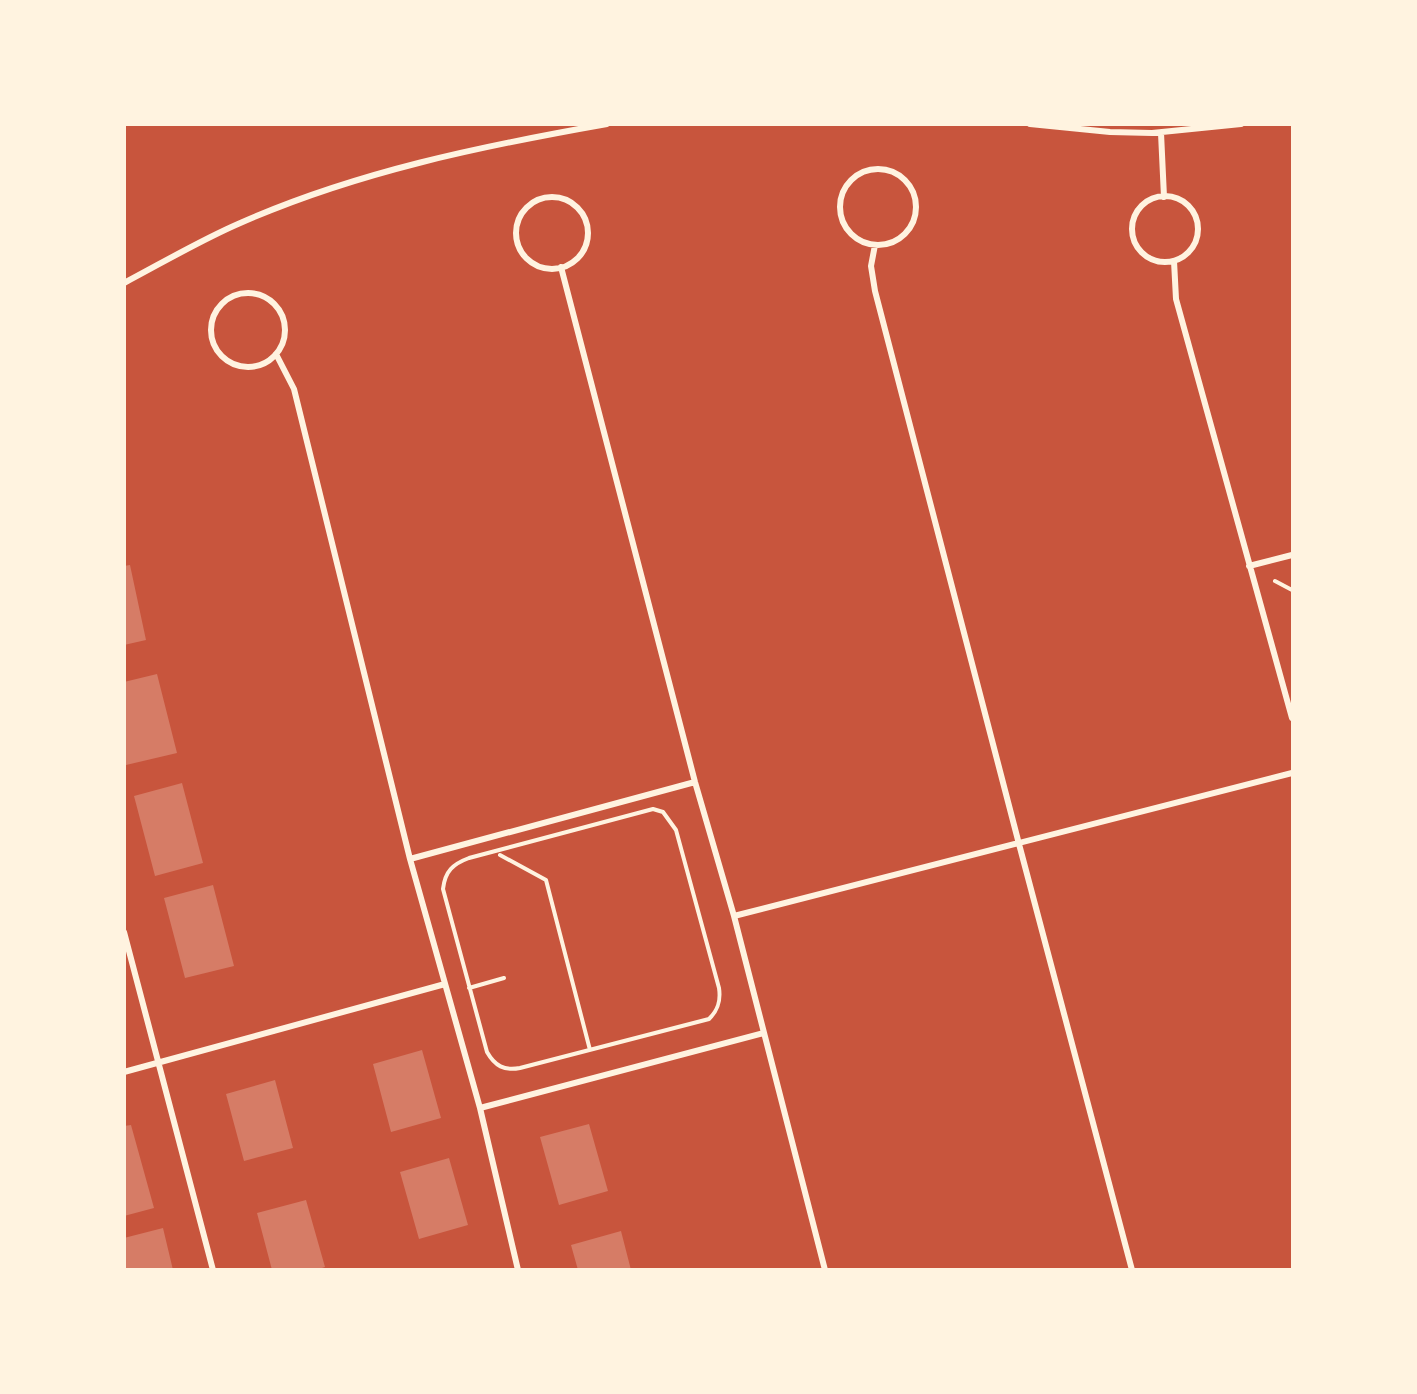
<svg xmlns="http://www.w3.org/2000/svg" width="1417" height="1394" viewBox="0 0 1417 1394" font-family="'Work Sans',sans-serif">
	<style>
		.building { fill: #d67c66 }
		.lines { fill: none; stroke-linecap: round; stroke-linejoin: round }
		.path { stroke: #fff3e0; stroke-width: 4 }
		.minor { stroke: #fff3e0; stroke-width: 6 }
	</style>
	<rect width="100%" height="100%" fill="#c8553d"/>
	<path class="building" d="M130,565L146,640L124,645V566Z
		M157,674L177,753L126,765L124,757V682Z
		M182,783L203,863L155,876L134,796Z
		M213,885L234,966L185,978L164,898Z
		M422,1050L441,1118L391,1132L373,1064Z
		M275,1080L293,1148L244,1161L226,1094Z
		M589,1124L608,1191L559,1205L540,1137Z
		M131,1125L154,1208L124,1216V1126Z
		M449,1158L468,1225L419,1239L400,1172Z
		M306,1200L325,1267L316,1270H272L257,1213Z
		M163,1228L173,1270H124V1238Z
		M621,1231L631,1270H578L571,1245Z"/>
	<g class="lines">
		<path class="path" d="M1275,581L1292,590
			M653,809L663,812L676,830L719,988C721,1001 718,1010 709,1019L520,1068C504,1071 495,1066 487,1052L443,889C445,871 453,864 469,858Z
			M500,855L546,880L590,1050
			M469,988L504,978"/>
		<path class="minor" d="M1030,124L1110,132L1152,133L1241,124
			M1161,133L1164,197
			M840 207a38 38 0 1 1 76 0a38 38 0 1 1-76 0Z
			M1132 229a33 33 0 1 1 66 0a33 33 0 1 1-66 0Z
			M516 233a36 36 0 1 1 72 0a36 36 0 1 1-72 0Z
			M875,245L871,266L875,291L1019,844L1132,1270
			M1174,261L1176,299L1292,718
			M561,267L695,782L734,916L825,1270
			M124,283C162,263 199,241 238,224C355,172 482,146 607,124
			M211 330a37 37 0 1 1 74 0a37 37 0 1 1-74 0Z
			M276,354L294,389L410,859L480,1108L518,1270
			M1249,566L1292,555
			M410,859L695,782
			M734,916L1292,773
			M124,932L213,1270
			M124,1072L445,984
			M480,1108L764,1033"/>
	</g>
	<rect width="1417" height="1394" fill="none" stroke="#fff3e0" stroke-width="252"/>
</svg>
